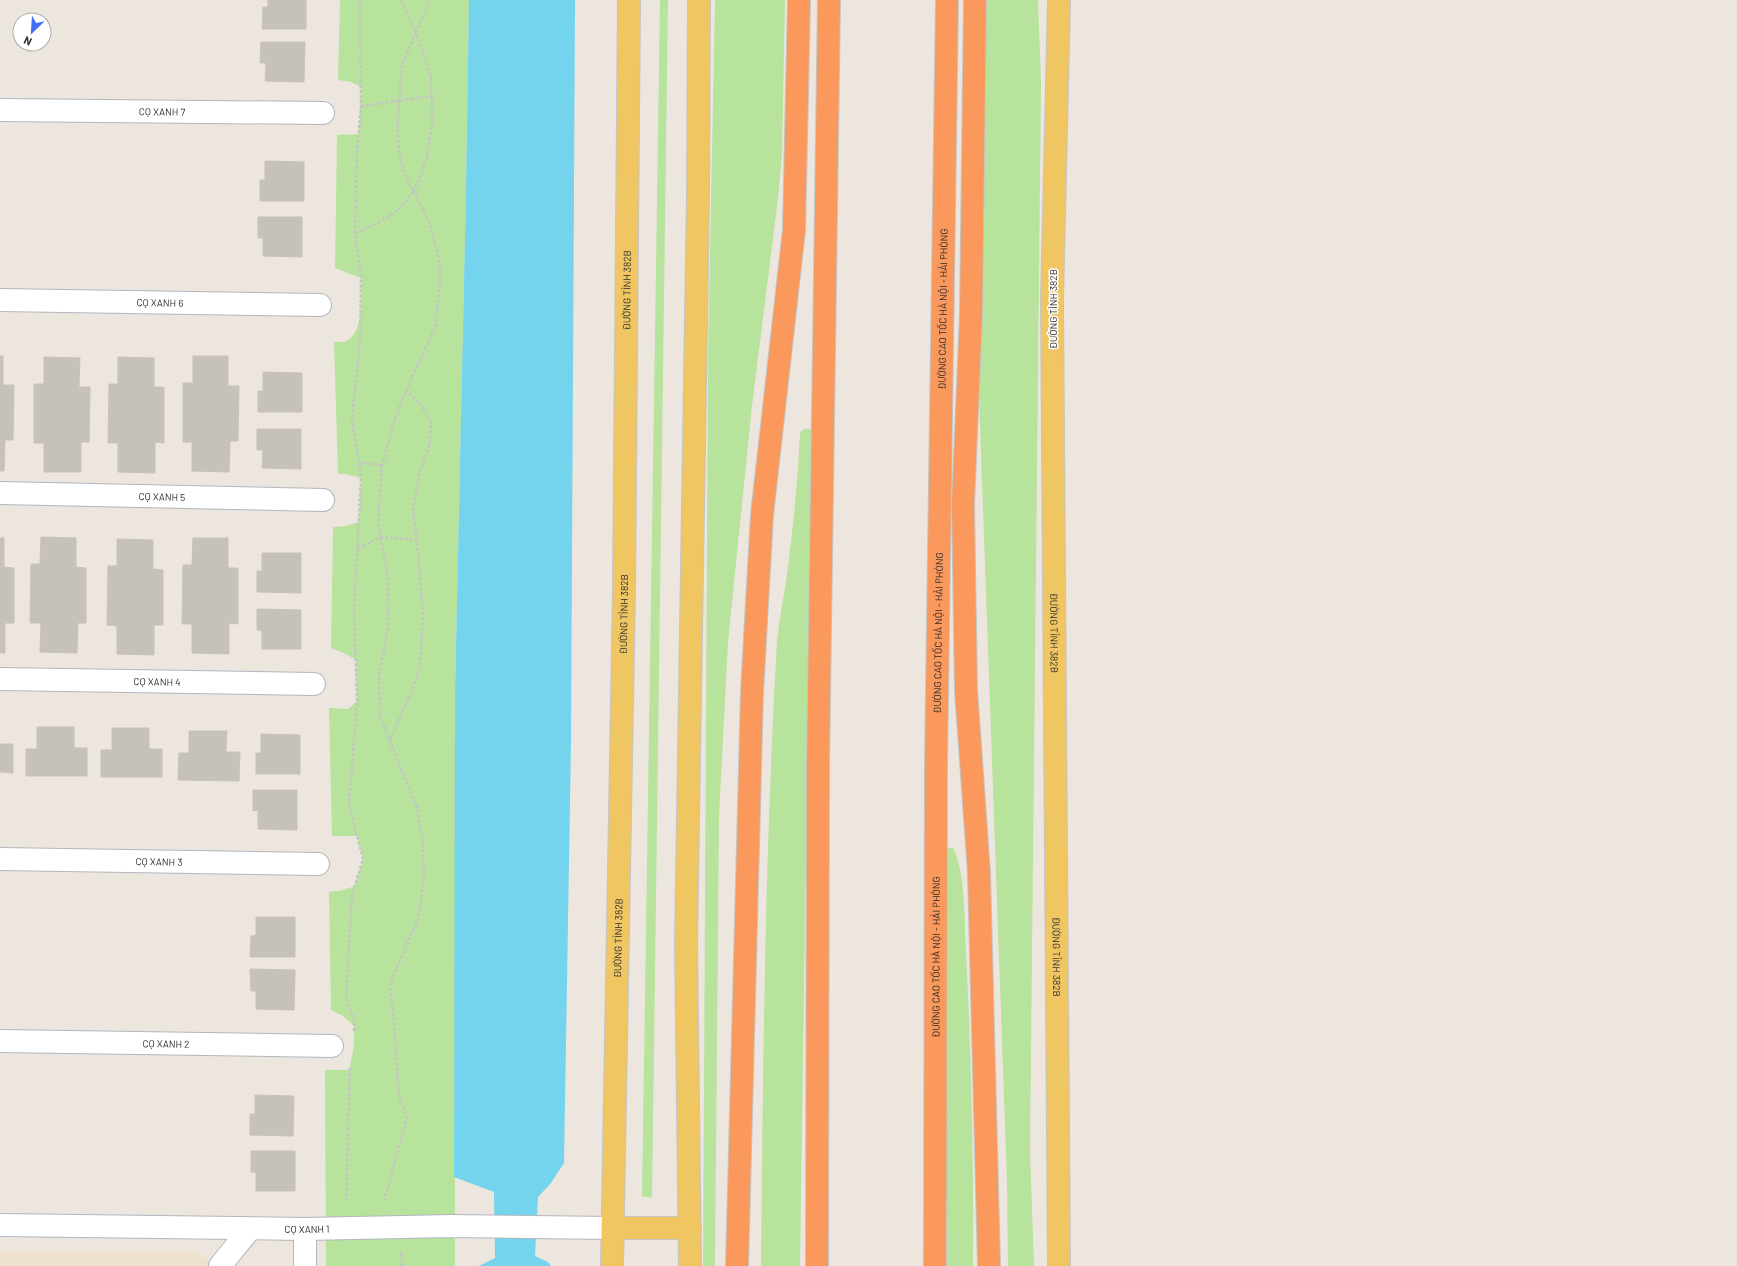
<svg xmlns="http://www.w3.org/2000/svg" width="1737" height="1266" viewBox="0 0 1737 1266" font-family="Barlow,sans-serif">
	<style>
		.education { fill: #eee2cf }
		.green { fill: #b8e39c }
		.water { fill: #74d3ed }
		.building { fill: #c6c1ba; stroke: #c9c2b8 }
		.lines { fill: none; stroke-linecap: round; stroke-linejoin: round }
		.minor-casing { stroke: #b2b6bf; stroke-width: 24 }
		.primary-casing { stroke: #c4c4c4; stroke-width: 24 }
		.motorway-casing { stroke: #c4c4c4; stroke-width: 24 }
		.path { stroke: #c4c4c4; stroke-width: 2.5; stroke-dasharray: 3 2; stroke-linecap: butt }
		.minor { stroke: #fff; stroke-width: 22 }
		.primary { stroke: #efc662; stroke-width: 22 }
		.motorway { stroke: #fb985b; stroke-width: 22 }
		.labels { text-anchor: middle; stroke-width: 3; stroke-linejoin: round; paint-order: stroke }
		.street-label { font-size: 10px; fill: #2c2c2c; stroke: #fff }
	</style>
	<rect width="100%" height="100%" fill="#ede6df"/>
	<path class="education" d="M0,1250L197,1252L215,1266H0Z"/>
	<path class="green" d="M340,0H469L466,191L455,693V1266H326L325,1070H349L354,1046V1026L343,1016L331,1010L329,892L343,890L355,886L363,859L357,836H332L329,708L348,709L357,701L356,660L346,654L331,648L333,527L346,526L359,522L361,478L347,474H338L334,342C337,342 341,342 344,342C365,335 361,296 361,278L335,268L337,135L359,134L361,87L351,82L338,80Z
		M660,0H668L652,1198L642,1196Z
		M715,0H785L782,154L778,199L752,406L728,642L719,817L715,1266H703L708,353Z
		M985,0H1038L1041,83L1030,1150L1034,1266H1008L1007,1182L978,369Z
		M807,429H812L800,1266H761C763,1058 765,849 777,641C779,619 784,597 787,575C793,528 798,480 800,433L802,430Z
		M942,847L953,848C966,872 964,922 966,950C971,1055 974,1161 973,1266H935Z"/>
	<path class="water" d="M469,0H575L571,742L564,1163L551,1183L538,1197L535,1256L548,1262L551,1266H479L495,1258L494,1192L454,1177L455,693L466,191Z"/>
	<path class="building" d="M268,0H306V29H262L263,7H268Z
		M261,42H305L304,82L265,81L266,63H260Z
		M265,161L304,162V201H260V180H265Z
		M258,217H302V257L263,256V238H258Z
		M0,356H3V385H14L13,440H5L4,471H0Z
		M193,356H228V386H239L238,441H230L229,472L192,471V442H183V383H193Z
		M44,357L80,358L79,387H90L89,442H81V472H44V443H34V384H44Z
		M118,357L154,358V387H164V443L155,442V473L118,472V443H108L109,384H118Z
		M263,372L302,373V412H258V391H263Z
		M257,429H301V469L262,468L263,450H257Z
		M41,537L76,538V567L86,568V623H78L77,653L40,652L41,623H30L31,564H40Z
		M0,538H4V567L14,568V623H5V653H0Z
		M193,538H228V568H238V624L229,623V654L192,653V624H182L183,565H192Z
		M117,539L153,540V569L163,570V625H154V655L117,654V626L107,625L108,566H117Z
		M262,553H301V593L257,592V571H262Z
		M257,609L301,610V649H262V631L257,630Z
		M37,727H74V748H87V776H26V749H37Z
		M112,728H149V749H162V777H101V750H112Z
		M189,731H227L226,752H240L239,781L178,780L179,753H189Z
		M261,734L300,735V774H256V753H261Z
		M0,744H13V773L0,772Z
		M253,790H297V830L258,829V810L253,811Z
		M256,917H295V957H250L251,936L256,935Z
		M250,969L295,970L294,1010L256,1009V991H251Z
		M255,1095L294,1096L293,1136L250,1135V1114H255Z
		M251,1151H295V1191H256V1172H251Z"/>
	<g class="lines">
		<defs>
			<g id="minor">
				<path id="s1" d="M0,110L323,113"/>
				<path id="s2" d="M0,300L320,305"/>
				<path id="s3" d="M0,493L323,500"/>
				<path id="s4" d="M0,679L314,684"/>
				<path id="s5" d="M0,859L318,864"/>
				<path id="s6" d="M0,1041L332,1046"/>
				<path id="s7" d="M0,1225L305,1229L452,1226L613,1228"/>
				<path d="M220,1266L250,1229"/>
				<path d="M305,1266V1229"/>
			</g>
			<g id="primary">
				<path id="s8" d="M1059,0L1052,300L1059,1266"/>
				<path d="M613,1228H690"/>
				<path id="s9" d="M612,1266L624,590L629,0"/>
				<path d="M690,1266L686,943L698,197L699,0"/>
			</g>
			<g id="motorway">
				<path d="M975,0L971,315L963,504L966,690L979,873L989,1266"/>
				<path d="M737,1266L752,692L762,515L794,230L799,0"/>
				<path d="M817,1266L818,766L829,0"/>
				<path id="s10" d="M935,1266L936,763L947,0"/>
			</g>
		</defs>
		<use href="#minor" class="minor-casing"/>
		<use href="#primary" class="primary-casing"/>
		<use href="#motorway" class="motorway-casing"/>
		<path class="path" d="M361,106L432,96
			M355,233L374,225L398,210L414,191C394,163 397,124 400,91C400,83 400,74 402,67C405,55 412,43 416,32L401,0
			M359,463L382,465
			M358,549L380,537L417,540
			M390,739L411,694L420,666L423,614L418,552L413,510L420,471L430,444L431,422L422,406L406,390
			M354,1031V1021L346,997L352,895L363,859L349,804L357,701L354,610L361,478L352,419L360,342L361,278L355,233L357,151L361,106L360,0
			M346,1201L350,1066
			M384,1201L407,1117L399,1097L394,1022L390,984L418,919L424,879L423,842L417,808L380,716L379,678L388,625V576L378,525L382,465L395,419L406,390L435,328L440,283L439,258L431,228L414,191L427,158L432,124L431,77L416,32L430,0
			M401,1253L402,1266"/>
		<use href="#minor" class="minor"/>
		<use href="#primary" class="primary"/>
		<use href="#motorway" class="motorway"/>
	</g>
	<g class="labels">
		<g class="street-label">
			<text dy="4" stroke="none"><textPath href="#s1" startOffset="162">CỌ XANH 7</textPath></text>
			<text dy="4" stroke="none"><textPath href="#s9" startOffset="976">ĐƯỜNG TỈNH 382B</textPath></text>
			<text dy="4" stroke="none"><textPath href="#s2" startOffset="160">CỌ XANH 6</textPath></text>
			<text dy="4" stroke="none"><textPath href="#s10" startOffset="957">ĐƯỜNG CAO TỐC HÀ NỘI - HẢI PHÒNG</textPath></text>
			<text transform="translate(1053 309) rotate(-90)" y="4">ĐƯỜNG TỈNH 382B</text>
			<text dy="4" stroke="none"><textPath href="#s3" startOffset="162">CỌ XANH 5</textPath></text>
			<text dy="4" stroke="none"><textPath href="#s9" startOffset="652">ĐƯỜNG TỈNH 382B</textPath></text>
			<text dy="4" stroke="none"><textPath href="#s10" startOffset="633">ĐƯỜNG CAO TỐC HÀ NỘI - HẢI PHÒNG</textPath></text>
			<text dy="4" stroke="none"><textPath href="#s8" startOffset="633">ĐƯỜNG TỈNH 382B</textPath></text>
			<text dy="4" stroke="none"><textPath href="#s4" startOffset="157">CỌ XANH 4</textPath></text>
			<text dy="4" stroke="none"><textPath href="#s5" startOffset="159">CỌ XANH 3</textPath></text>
			<text dy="4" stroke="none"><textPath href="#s9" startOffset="328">ĐƯỜNG TỈNH 382B</textPath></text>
			<text dy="4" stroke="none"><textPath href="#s10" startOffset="309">ĐƯỜNG CAO TỐC HÀ NỘI - HẢI PHÒNG</textPath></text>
			<text dy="4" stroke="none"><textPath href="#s8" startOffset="957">ĐƯỜNG TỈNH 382B</textPath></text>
			<text dy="4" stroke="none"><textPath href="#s6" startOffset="166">CỌ XANH 2</textPath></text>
			<text dy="4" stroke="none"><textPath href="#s7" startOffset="307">CỌ XANH 1</textPath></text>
		</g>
	</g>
	<g transform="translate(32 32) rotate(205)"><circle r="19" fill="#ffffff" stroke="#ababab"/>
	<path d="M0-3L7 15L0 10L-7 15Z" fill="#426ef7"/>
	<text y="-6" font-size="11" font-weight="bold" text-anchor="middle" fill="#2c2c2c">N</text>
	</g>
</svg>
